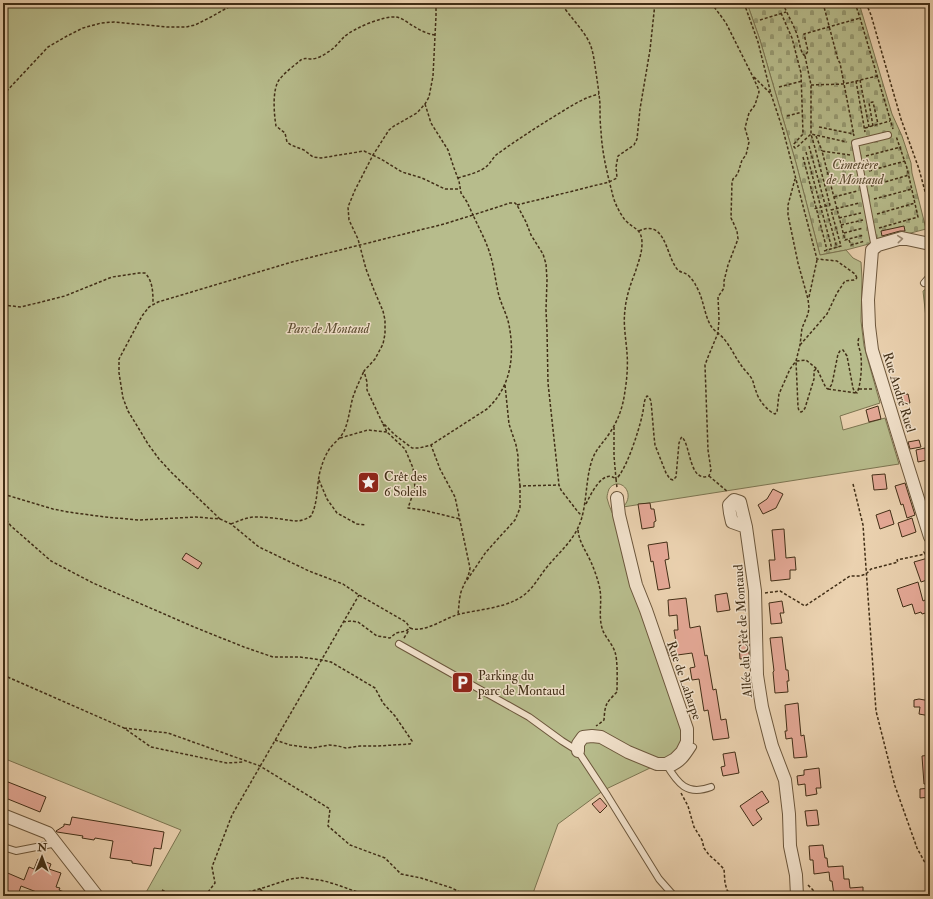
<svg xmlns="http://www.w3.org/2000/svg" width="933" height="899" viewBox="0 0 933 899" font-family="'IM FELL Double Pica',serif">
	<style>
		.cemetery { fill: url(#cemetery-stones); stroke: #7c7551 }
		.green { fill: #b7bc8c; stroke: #7c7551 }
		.building { fill: #e5a997; stroke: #412e16 }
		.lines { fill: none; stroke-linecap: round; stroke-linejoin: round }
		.service-casing { stroke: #6c573c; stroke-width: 8 }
		.minor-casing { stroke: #6c573c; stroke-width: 14 }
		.path { stroke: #412e16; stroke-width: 1.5; stroke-dasharray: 3 2; stroke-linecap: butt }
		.service { stroke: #f2e2cc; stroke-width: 6 }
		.minor { stroke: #f2e2cc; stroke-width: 12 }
		.oneway { stroke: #9a8871 }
		.labels { text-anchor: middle; stroke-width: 3; stroke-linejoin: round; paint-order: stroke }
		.park-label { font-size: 13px; font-style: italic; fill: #594a2e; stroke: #f2e2cc }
		.street-label { font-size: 13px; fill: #412e16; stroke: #f2e2cc }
		.poi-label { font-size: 13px; fill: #412e16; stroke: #f2e2cc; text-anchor: start }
	</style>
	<defs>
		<pattern id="cemetery-stones" width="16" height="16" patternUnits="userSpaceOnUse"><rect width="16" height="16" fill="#b7bc8c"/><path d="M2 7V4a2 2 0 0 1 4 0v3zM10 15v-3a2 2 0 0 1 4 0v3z" fill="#969971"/></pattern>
	</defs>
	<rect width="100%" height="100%" fill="#ebd2b0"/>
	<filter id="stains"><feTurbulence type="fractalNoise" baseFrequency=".005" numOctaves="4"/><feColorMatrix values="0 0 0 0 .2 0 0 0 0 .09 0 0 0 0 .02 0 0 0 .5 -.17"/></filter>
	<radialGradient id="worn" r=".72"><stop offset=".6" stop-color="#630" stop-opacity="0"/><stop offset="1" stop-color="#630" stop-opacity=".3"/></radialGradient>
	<path class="cemetery" d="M747,3H859L892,114L902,136L911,163L912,173L926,229L846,250L820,255L796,163L760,40Z"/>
	<path class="green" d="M3,3H747L760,40L796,163L820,255L846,250L853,258L861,262L862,279L861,321L864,346L880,403L840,416L843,430L885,418L899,464L623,507C637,493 619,475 609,489C608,492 607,495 607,498C609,507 614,517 618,525L682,723V744L671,758L604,790L558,824L532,896H144L181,830L3,758Z
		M930,286V345L928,336L923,291Z"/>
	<path class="building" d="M904,226L905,231H900L882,236L881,231Z
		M908,394L910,403L898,405L897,396Z
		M878,406L881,419L869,422L866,410Z
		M919,440L921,447L910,449L908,442Z
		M925,448L927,460L918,462L916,450Z
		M885,474L887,489L874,490L872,475Z
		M905,483L915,515L907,518L903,504L901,505L895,486Z
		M773,489L783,494L776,508L763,514L758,505L767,499Z
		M650,503L651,509H654L656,521L654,522V527L642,529L638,504Z
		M890,510L894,524L880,529L876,515Z
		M912,518L916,532L902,537L898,523Z
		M784,529L786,558L795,557L796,570H790V579L771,581L769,560H775L772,530Z
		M667,542L669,559L665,560L670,588L658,590L653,561L651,562L648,545Z
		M186,553L202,563L198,569L182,559Z
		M928,558L930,566V579L921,582L914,562Z
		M918,582L923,601L925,600L929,612L922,614L921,612L915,614L912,604L903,607L897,589Z
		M727,593L730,610L717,612L715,595Z
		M686,598L690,628L700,626L705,656L707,655L713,690L716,689L721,720L726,719L729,738L713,740L708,710L704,711L699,679L692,680L690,668L695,667L692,653L670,656L666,646L676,642L674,630H678L677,615L669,616L668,600Z
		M782,601L784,613H780L782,623L771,624L769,603Z
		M782,637L786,670H788L789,681H787L788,692L775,693L773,672L774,671L770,638Z
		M749,641V658L740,659L739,642Z
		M919,699L930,701V716L919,714L920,707H914V700Z
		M798,703L801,736L804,735L807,757L794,758L792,738L786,739L785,731H787L785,705Z
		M735,752L739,773L723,776L721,767L725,766L723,754Z
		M930,755V784H924L922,756Z
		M819,768L821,788H816L817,794L806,796L805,784L798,785L797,776L804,775V770Z
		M3,780L46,797L40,812L3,797Z
		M930,788V797L920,798V789Z
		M762,791L769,802L756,810L762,819L753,826L740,806Z
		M600,798L607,806L600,813L592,804Z
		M817,810L819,825L807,826L805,811Z
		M72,817L164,832L161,849L154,848L151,866L132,863V861L110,858L113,841L95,838L94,840L82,838L83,836L57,832L56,831L64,826V824L70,825Z
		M823,845L825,858H827L828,867L843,866L844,879H849L850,888L863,887V896H849L848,893L834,895L832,881H830L829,872L814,874L813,860H810L809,846Z
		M38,859L51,864L49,869L61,873L56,887L60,888L59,890L74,896H47L21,886L18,895L3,889V871L24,880L29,867L34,869Z"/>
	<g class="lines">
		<defs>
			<path id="service" d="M872,249L874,243L855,143L888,135
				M924,283L930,276
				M399,644L529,717L562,741L578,751L607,795L659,879L674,896
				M666,764C678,784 687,796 711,787
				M670,769C682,764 686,758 693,747
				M3,847L16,851L57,843"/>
			<path id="minor" d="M930,244L902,238L878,245L872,250L868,300L869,326L872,350L903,451L930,537
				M746,527L732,522L730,513L729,505L734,500L740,502L746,527L755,591L757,675L762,707L772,746L785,780L789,814L790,846L796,875L797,896
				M578,751V744L583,737L592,736L601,737L628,752L657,764H666L675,759L682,752L687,742V729L646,610L636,585L619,515L617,498
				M3,815L48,833L97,896"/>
		</defs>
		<use href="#service" class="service-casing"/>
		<use href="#minor" class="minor-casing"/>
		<path class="path" d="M436,3V16L433,76L429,97L425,104L417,113L394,126L389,130L373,155L355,190L348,207L349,220L358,239L366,269L374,290L383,311L385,320V334L383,344L375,359L364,371L367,382V390L382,422L395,435L412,448H419L431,445L440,469L455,497L470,568C469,577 464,583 461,592C459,599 459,607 458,614
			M744,3L758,42L771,94L783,130L817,259L837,261L855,274L857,278
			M783,3C787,15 795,26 798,38C800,44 800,52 805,56L808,51L804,34L860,18
			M823,3L838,60L840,63L854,136
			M855,3L860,18L893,129
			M866,3L871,15L901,119L919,169L930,210
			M781,13L792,38L801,73L803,134L794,144V147L795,148L797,147L811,134L847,142
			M760,20L786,12
			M435,35C428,34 421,31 415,27C409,24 403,18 396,17C383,16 354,28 344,37C339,42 335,48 328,52C324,55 317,59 311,59C308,59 306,58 302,59C295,65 285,72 279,80C272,90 274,114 276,126L285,133L287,142L291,145L304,150L313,157L321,158L364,151L381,159L402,172L422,178L445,189H460
			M805,56L811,85V134L815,148L830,205L813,209
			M754,77L770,93
			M860,80L869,127
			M856,81L865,132
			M811,85L844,84L877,76
			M779,87L802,81
			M3,95L48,47L67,36L83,28L101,23L114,22L167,27H186L195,25L209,18L236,3
			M425,104L431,123L448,150L454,168L459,181L461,193L467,202L473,215L510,203H515L517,205L526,222L531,235L543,254L546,264L547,280L546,310L547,331L548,383L559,485L561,490L578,512L582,516
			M787,116L802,112
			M873,126L869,103L873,102L878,124
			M819,127L854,134
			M865,128L890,121
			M816,136L822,151
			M809,146L837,248
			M806,152L832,249
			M850,155L822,151L845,240L864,235
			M866,156L901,147
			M803,157L827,250
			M869,171L905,161
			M458,178C467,175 482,172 488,165C491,162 493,158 496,155C518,139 540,125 563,111C574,104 586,97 599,94
			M871,186L909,175
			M834,197L857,191
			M874,199L912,189
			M517,205L609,182L617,178L616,167L618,156L634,145L637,139L640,109L650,50L655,3
			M877,214L915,203
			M839,218L861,213
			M841,225L863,220
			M879,228L918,217L907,168L896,136
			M639,231C664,219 666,252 675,266C679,274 684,271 689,276C692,279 695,283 696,286C704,299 704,315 711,326C714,331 720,334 724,339C731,347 735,357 741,365C744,370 749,374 752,379C754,383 754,387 756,391C758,399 767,411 775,414L777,412L779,394L790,369L796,361L800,345L802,328L808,314L809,308L808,299L798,263L788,215V205L795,179
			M844,233L863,228
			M849,240L851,245L865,241
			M824,251L841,246L831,210L859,203
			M809,297L817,260
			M3,305L21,307L65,296L112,277L139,273H145C153,281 153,293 153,304
			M800,345L827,314L837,293L845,281L854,280L857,278
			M816,369L814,371V379L805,408L803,411L801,412L799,411L798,407L796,361L806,360L817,369L826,388L828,389L830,387L832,384L838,354L840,351L843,350L847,356L853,388L854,391L857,393C861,384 862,366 861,357C861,350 856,344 859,338
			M505,385L509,424L516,445L518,456V466L520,486
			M828,389L856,393
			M859,389H873
			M383,424L387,432L405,449L413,468L415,488L408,508L423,510L460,519
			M614,427V456L616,479C626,471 639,430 642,416C644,410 643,401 647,396L649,397L651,401L654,436L655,445L666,473L670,479L673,480L676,477L679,443L681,438L682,437C691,446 689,483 709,476L711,470L708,450L705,365L708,357L718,333L719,319L718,297L724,288V281L728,265L738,239L737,231L733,222L731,218L732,182L733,179L736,176L738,173L742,160L746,155L749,142L745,128L749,113L755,105L759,92L758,88L752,75L726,23L721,16L711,3
			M340,438L368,430L387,432
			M709,476L728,492
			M319,480L327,499L337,513L357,524L366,525
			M853,484L863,525L876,711L895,786L917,848L930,872
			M3,494L53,509L68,512L105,517L139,520L196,517L220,519L231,524L248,538L259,547L309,571L343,584L359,595L406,622L410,628
			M586,504C591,494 603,468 616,479L617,488
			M3,516L11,526L51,561L93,583L194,627L244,647L273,657H300L322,660L331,662L343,669L375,688L383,703L395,716L412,741L410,744L378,746H360L346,748L338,746L329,745L312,748L290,745L275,740
			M220,519L172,473L159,459L148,444L139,429L128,411L123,398L119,373V359L142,316L149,307L158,302L292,262L444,224L473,215C478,226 484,237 488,248C494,264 495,280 499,296C502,306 507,315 509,325C515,356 511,387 487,409L431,445
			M231,524C239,521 247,517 255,517C264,517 273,518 281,519C294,521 300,523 311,516C319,501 316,483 321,468C323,461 326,454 330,448C335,442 342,437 345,429C349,419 350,407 353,397C356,388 360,380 364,371
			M578,530C579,542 586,551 591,562C594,569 597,577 599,585C603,600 598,614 602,628C604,636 612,643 615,652C618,662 617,680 617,692C606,703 605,704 604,720L599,724L596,726
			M467,580L486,552L515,520L520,508V486L559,485
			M765,593L780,591L805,606L850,576H860L866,574L871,569L898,562L897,560L925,554L924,552L930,550
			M343,622L351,621L358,622L377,636L384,637L390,638L396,633L406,631L410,628C424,634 446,617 460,614C477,610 501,608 516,600C532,592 537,579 547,567C561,550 576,539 582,517C587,498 586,478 592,460C596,449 603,443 609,434C618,421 623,407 625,391C627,379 628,365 627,353C626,339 623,324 625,310C626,298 630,285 635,273C638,263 642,254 642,243C642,228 633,229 625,220C619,212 614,202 612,192C607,173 602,152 601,131C600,123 600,113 600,104C599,92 597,79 595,66C594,59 593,51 590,44C584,30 569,16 561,3
			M404,638L409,630
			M3,675L124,728L151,747L227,763L244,762
			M124,728L168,733L260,766L330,809L328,826L350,845L385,858L401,874L421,878L452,888L467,896
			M681,793L688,806L694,827L702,840L704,848L709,855L716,861L724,869L725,883L727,890L732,896
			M808,885L819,896
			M260,889L267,896
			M162,890L174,896
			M208,892C226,896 245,894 262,888C274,885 286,879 298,878C302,877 306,878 310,879C331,880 350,891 371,896
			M205,896L215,883L212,867L232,815L359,595"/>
		<use href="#service" class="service"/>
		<use href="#minor" class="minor"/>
	</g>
	<defs><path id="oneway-chevron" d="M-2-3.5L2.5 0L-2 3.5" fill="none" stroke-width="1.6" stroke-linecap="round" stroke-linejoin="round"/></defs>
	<use class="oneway" href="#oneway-chevron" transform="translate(900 239) rotate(-5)"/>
	<defs>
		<symbol id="sight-square" viewBox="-11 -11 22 22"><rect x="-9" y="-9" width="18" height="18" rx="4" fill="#8f2418" stroke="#f2e2cc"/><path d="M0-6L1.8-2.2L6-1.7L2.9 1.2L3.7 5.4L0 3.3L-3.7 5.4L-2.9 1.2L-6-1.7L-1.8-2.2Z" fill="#fff"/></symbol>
		<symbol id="parking-square" viewBox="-11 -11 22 22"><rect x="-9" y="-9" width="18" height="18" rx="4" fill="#8f2418" stroke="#f2e2cc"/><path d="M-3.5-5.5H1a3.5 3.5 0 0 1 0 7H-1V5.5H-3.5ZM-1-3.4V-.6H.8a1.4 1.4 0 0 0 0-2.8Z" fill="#fff"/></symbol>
	</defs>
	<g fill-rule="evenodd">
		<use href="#sight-square" x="356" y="470" width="25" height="25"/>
		<use href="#parking-square" x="450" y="670" width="25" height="25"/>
	</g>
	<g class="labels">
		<g class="park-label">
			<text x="855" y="169">Cimetière<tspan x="855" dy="15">de Montaud</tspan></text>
			<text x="328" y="333">Parc de Montaud</text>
		</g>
		<g class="street-label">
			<text transform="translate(900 392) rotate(73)" y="5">Rue André Ruel</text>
			<text transform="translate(742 631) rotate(-94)" y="5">Allée du Crêt de Montaud</text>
			<text transform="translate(685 680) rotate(71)" y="5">Rue de Laharpe</text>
		</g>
		<g class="poi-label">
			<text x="384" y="481">Crêt des<tspan x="384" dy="15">6 Soleils</tspan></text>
			<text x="478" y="680">Parking du<tspan x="478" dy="15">parc de Montaud</tspan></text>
		</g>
	</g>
	<rect width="933" height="899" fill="none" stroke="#ebd2b0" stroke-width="16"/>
	<rect x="4" y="4" width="925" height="891" fill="none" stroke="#412e16" stroke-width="2"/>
	<rect x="8" y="8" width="917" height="883" fill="none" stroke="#412e16"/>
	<g transform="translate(42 857) rotate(1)" stroke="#f2e2cc" stroke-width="3" paint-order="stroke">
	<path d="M0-3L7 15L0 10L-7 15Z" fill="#412e16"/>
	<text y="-6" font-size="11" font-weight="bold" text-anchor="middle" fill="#412e16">N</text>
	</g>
	<rect width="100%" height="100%" filter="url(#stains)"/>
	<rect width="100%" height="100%" fill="url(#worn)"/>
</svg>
